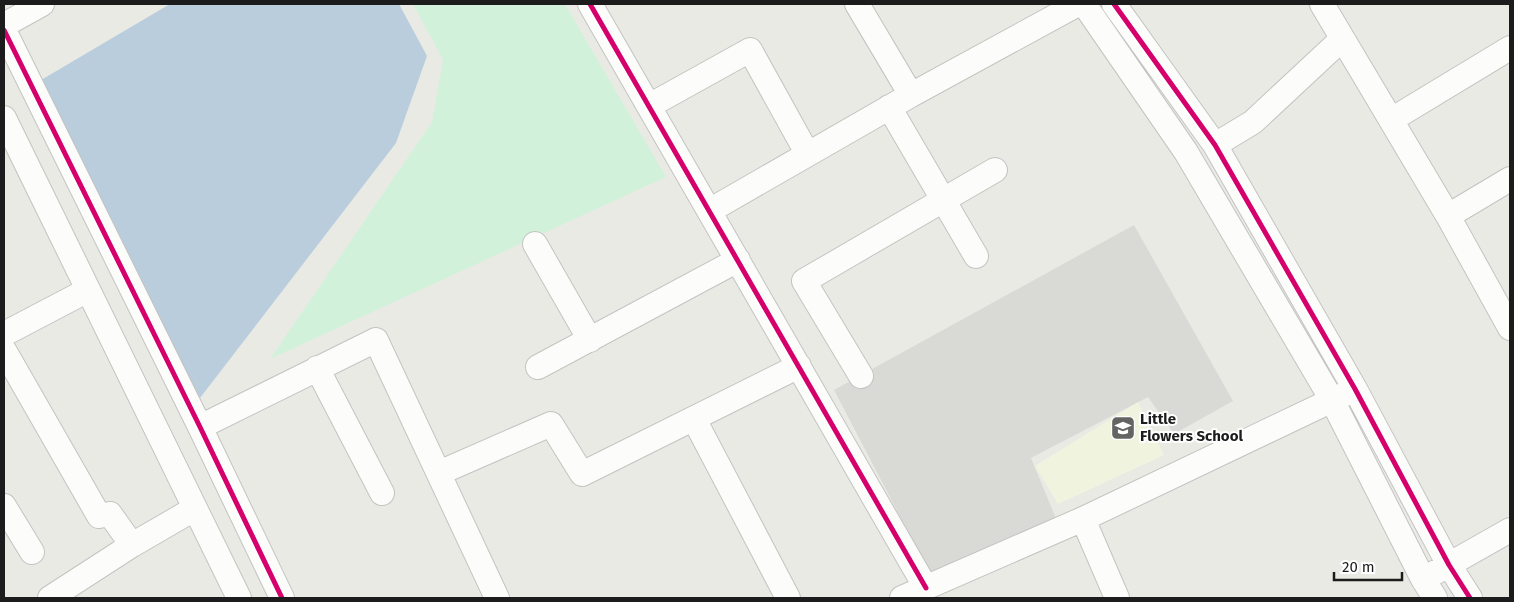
<svg xmlns="http://www.w3.org/2000/svg" width="1514" height="602" viewBox="0 0 1514 602" font-family="'Fira Sans',sans-serif">
	<style>
		.residential { fill: #d9d9d6 }
		.education { fill: #f0f4df }
		.park { fill: #d2f1da }
		.water { fill: #b9cddd }
		.lines { fill: none; stroke-linecap: round; stroke-linejoin: round }
		.minor-casing { stroke: #c3c3c1; stroke-width: 26 }
		.minor { stroke: #fcfcfb; stroke-width: 24 }
		.cycleway-casing { stroke: #fff; stroke-width: 8 }
		.cycleway { stroke: #d6006c; stroke-width: 5 }
		.labels { text-anchor: middle; stroke-width: 4; stroke-linejoin: round; paint-order: stroke }
		.poi-label { font-size: 15px; font-weight: bold; fill: #1c1c1c; stroke: #fff; text-anchor: start }
	</style>
	<rect width="100%" height="100%" fill="#eaeae5"/>
	<path class="residential" d="M1134,225L1233,401L1174,434L1148,397L1031,458L1057,521L930,574L834,390Z"/>
	<path class="education" d="M1138,402L1164,455L1058,504L1035,466Z"/>
	<path class="park" d="M413,4H565L666,177L270,359L432,122L443,60Z"/>
	<path class="water" d="M170,4H399L427,56L396,143L200,398L36,83Z"/>
	<g class="lines">
		<defs>
			<path id="minor" d="M590,4L926,588
				M857,4L911,95
				M1084,4L1186,152L1332,400L1423,579L1435,598
				M1114,4L1215,145L1355,389L1449,565L1470,598
				M1322,4L1448,216L1510,328
				M4,25L42,4
				M4,30L200,427L282,598
				M649,106L750,50L807,153
				M889,107L976,256
				M4,118L239,598
				M1391,120L1510,48
				M1215,145L1253,122L1342,39
				M709,211L911,95L1078,4
				M1448,216L1510,179
				M535,244L590,340
				M4,334L88,290
				M4,350L99,516L110,514L132,545
				M538,367L738,260
				M317,368L382,493
				M861,376L804,281L995,170
				M694,419L788,598
				M200,427L376,340L497,598
				M439,473L551,424L582,474L799,366
				M4,506L32,552
				M1083,519L1117,598
				M1436,572L1510,530
				M50,598L132,545L194,509
				M902,598L1083,519L1345,394"/>
		</defs>
		<use href="#minor" class="minor-casing"/>
		<use href="#minor" class="minor"/>
		<defs>
			<path id="cycleway" d="M590,4L926,588
				M1114,4L1215,145L1355,389L1449,565L1470,598
				M4,30L200,427L282,598"/>
		</defs>
		<use href="#cycleway" class="cycleway-casing"/>
		<use href="#cycleway" class="cycleway"/>
	</g>
	<defs>
		<symbol id="school-square" viewBox="-11 -11 22 22"><rect x="-9" y="-9" width="18" height="18" rx="4" fill="#646462" stroke="#fff"/><path d="M0-5L7-2L0 1L-7-2ZM-4 1L0 2.5L4 1V4Q0 6-4 4Z" fill="#fff"/></symbol>
	</defs>
	<g fill-rule="evenodd">
		<use href="#school-square" x="1109" y="414" width="28" height="28"/>
	</g>
	<g class="labels">
		<g class="poi-label">
			<text x="1140" y="424">Little<tspan x="1140" dy="17">Flowers School</tspan></text>
		</g>
	</g>
	<rect width="1514" height="602" fill="none" stroke="#1c1c1c" stroke-width="10"/>
	<path d="M1334 572v8h68v-8" fill="none" stroke="#1c1c1c" stroke-width="2.5"/>
	<text x="1342" y="572" font-size="15" fill="#1c1c1c" stroke="#ffffff" stroke-width="4" paint-order="stroke">20 m</text>
</svg>
